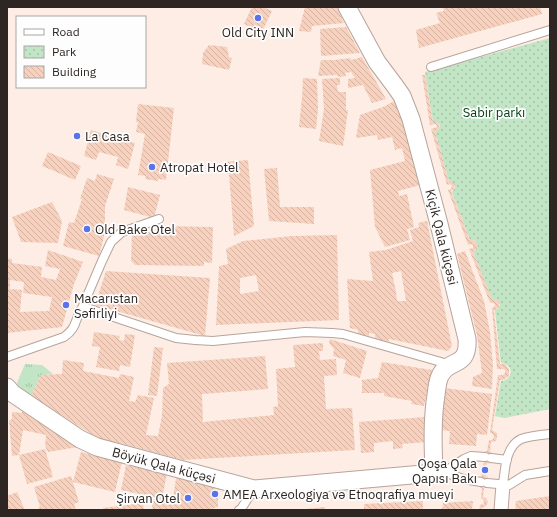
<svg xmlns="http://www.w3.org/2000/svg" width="557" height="517" viewBox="0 0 557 517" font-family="'IBM Plex Sans',sans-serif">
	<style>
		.grass { fill: url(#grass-tufts) }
		.park { fill: url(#park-dots) }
		.building { fill: url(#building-back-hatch); fill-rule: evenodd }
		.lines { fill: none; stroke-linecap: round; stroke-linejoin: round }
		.service-casing { stroke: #b7a49b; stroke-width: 10 }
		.pedestrian-casing { stroke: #b7a49b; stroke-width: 15 }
		.minor-casing { stroke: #b7a49b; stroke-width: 19 }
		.service { stroke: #fff; stroke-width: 8 }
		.pedestrian { stroke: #fff; stroke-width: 13 }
		.minor { stroke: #fff; stroke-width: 17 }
		.poi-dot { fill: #5b73e9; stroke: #fdfdfd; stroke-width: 1.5 }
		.labels { text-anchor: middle; stroke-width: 3.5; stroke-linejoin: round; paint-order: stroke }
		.poi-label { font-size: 13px; fill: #2d2622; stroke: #fdfdfd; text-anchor: start }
		.park-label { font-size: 13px; fill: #024016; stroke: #fdfdfd }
		.street-label { font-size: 13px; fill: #2d2622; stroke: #fdfdfd }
	</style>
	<defs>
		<pattern id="grass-tufts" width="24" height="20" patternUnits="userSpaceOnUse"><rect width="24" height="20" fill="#c1e5c5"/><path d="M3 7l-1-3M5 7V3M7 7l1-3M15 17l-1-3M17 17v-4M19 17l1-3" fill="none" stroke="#a6c4a9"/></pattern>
		<pattern id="park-dots" width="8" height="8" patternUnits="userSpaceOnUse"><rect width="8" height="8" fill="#c1e5c5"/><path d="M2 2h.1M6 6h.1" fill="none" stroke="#a6c4a9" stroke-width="1.8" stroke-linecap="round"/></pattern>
		<pattern id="building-back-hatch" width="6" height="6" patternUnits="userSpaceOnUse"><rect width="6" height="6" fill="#f7d1be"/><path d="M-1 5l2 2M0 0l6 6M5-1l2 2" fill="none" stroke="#d4b3a3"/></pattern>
	</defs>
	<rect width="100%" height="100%" fill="#fdede4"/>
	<path class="grass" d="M25,364L42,365L53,374L41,375L31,396H27L14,390Z"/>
	<path class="park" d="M550,38V409L504,418L495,416L501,381C514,380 514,364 501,363L495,311L499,307L500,305L497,300L492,299L473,251C478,249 478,247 477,243L474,240H470L452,192L455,188V185L453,182H449L435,131L439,129L440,125L437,122H433L425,72Z"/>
	<path class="building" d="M252,7H263L272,11L262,32L244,24Z
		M305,7H337L344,23L312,26L311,32L299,31Z
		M443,7H540L542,14L419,48L416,30L440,23L436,13L444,11Z
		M346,27L360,53L321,56L320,29Z
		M209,45L227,47L229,57L232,58L229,70L202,64L203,53Z
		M362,57L386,99L372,103L363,85L348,88V79L355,78L351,72L345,73L346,76L338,77L337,75L318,76L321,60H334L351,58V60Z
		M422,75H425L433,122H437L439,125V129L435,131L449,182H453L455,185L454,189L451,191L470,240H473L477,243L478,248L476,250L473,251L492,299H495L499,302V307L494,311L500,364H505L509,369V376L503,380H500L492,430L497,433V437L496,441L491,442L490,452H492L490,464L487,463L486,476L488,477L487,483L486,488H484L483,497L486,498L488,502L486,506L482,508V510H479L480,505L483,504L484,503L483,499H481L482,488H480L485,451H487L489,440H492L494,437L493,434L490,433L498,375H503L505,373V370L503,369H497L492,308L494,307L495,304L493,303H490L469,249L473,248V245L471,244L468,245L448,190L451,189L452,186L450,184L447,185L431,129L437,127V126L436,124H435L430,125Z
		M303,78L317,79L318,109L316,129L299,127L302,98Z
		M340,78V85H337L338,92H346V110H348L343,146L319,141L324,109L322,79Z
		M398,99L424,184L398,191L399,196L407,194L414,227L407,229L410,240L385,247L375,227L370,170L405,161L402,148L395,150L392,137L378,140L377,135L356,138L360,115L383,107Z
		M138,104L174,108L166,180L158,179V181L145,179L146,176L138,175L145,134L136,132L138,122H136Z
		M91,130L135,143L128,169L116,165L118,157L99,152L96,160L84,156Z
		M48,152L81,166L75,180L42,166Z
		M248,160L254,226L234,236L229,174H226L225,162Z
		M277,168L280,207H314V224L269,221L264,169Z
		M97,174L114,179L105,206V232L99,256L63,246L69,222L74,223L82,199H80L87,178L95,181Z
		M128,187L160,195L154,218L124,210Z
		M52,202L62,221L58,243L21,242L12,217Z
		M427,221L452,346L448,351L389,339L388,343L375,340V334L369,333V336L358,334V330L350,328L347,279L373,281L369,252L386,250L413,241L410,230L419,227L418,223ZM401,271L406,301H397L396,292L392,273Z
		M163,226L213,227L212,263L204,262V266L135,265L131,261L132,232H162Z
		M337,235L339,320L216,325L219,266L228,264L226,249L243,241L292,236ZM256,275L259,291L240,294V278Z
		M48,250L83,262L74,284L62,327L7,333V258L12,259V263L42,267L41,277L56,280L60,269L45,266ZM10,280L24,282L23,293L52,297L49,311L20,312L22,290L10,289Z
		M465,251L484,301L490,332L493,365L492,389L472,386L473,377L482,373L477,335L457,254Z
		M106,271L210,278L205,336L95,305Z
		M94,332L120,336L119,340L124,341L125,334L135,335L130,367L120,365L119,371L96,367L100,347L92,346Z
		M330,339L367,351L360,378L343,373L346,360L333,356L334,349L329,343Z
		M323,343V351H319L320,360L336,359L337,375L324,376L326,409L352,408L355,450L183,460L120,443L101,440L31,396L41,375L62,374L63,360L84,363L83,371L119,378L120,374L134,377L129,401L135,402L138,395L154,398L146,435L158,436L162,416L163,388L169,384L167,363L265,356L268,389L202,394L203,422L274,415L273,407L278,406L276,369L295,367L293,345Z
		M154,347L163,348L157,396L148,395Z
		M382,362L432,370L424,406L411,404L412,401L384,396V393H362V380L378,378Z
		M444,388L492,394L487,435L477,434L476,446L449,444L450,431L438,430Z
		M22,408L78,447L48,452L45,446L46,435L23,430L19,455L12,456L9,421L12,419V412L22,413Z
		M425,417L427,442L402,444L403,448L393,449V441L374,443V452L361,453L359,422Z
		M45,449L53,477L27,484L19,455Z
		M81,452L122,462L115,492L73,482Z
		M126,465L167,473L162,499L173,498L177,472L218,482V507L207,510H153L151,501L162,499L121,490Z
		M71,476L79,502L74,504L76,510H37L40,507L34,487Z
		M17,492L25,510H7V496Z
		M550,496V510H515L516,501Z
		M423,501V510H364V504Z
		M473,501L472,510H442L443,503Z
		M143,503L144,510H103V508Z
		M325,507V510H305V509Z"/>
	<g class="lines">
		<defs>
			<path id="service" d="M431,67L550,30
				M82,308H87L176,338L195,340L213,341L305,332L332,333L343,334L441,362L449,366
				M7,357L64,337C78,327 74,320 82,308L102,261L111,242L122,232L159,219
				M491,458L507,460
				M444,472L463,479L481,482
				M434,473L444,472L464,459L471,456L485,457
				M487,483L509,485L525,475L550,471
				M503,485C505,470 505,447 521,439C530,436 541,435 550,434
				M239,510L241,509L254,489"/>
			<path id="pedestrian" d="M501,510L503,485"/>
			<path id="minor" d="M7,387L12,393L80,439L97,447L254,489L434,473C433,447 432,420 436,395C437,389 437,382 440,376C448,358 469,369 467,339L439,224L411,119L402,96L395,86L377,62L347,7"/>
		</defs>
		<use href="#service" class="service-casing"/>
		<use href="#pedestrian" class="pedestrian-casing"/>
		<use href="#minor" class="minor-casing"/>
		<use href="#service" class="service"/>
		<use href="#pedestrian" class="pedestrian"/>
		<use href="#minor" class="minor"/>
	</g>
	<g class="poi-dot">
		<circle cx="258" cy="18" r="4"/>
		<circle cx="77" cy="136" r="4"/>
		<circle cx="152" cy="167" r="4"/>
		<circle cx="87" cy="229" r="4"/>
		<circle cx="66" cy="305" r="4"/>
		<circle cx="485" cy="470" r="4"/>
		<circle cx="215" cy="494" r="4"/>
		<circle cx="188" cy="498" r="4"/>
	</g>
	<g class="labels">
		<g class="poi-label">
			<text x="258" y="37" text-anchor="middle">Old City INN</text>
			<text x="85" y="141">La Casa</text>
			<text x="160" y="172">Atropat Hotel</text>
			<text x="95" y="234">Old Bake Otel</text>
			<text x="74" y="303">Macarıstan<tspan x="74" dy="15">Səfirliyi</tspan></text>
			<text x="477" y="468" text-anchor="end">Qoşa Qala<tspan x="477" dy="15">Qapısı Bakı</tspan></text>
			<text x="223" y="499">AMEA Arxeologiya və Etnoqrafiya mueyi</text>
			<text x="180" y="503" text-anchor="end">Şirvan Otel</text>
		</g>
		<g class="park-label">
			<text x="494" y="117">Sabir parkı</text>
		</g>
		<g class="street-label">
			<text transform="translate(442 237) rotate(76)" y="5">Kiçik Qala küçəsi</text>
			<text transform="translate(164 465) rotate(15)" y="5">Böyük Qala küçəsi</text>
		</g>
	</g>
	<rect width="557" height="517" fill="none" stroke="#2d2622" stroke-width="16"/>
	<rect x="16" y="16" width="130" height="72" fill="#fdfdfd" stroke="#aaa7a5"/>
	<rect x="24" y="29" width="20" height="6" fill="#ffffff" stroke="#aaa7a5"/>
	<text x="52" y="36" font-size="12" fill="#2d2622">Road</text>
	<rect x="24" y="46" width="20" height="12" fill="url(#park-dots)" stroke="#aaa7a5"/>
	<text x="52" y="56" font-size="12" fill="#2d2622">Park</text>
	<rect x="24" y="66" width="20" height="12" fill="url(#building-back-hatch)" stroke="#aaa7a5"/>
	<text x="52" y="76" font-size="12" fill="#2d2622">Building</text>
</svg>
